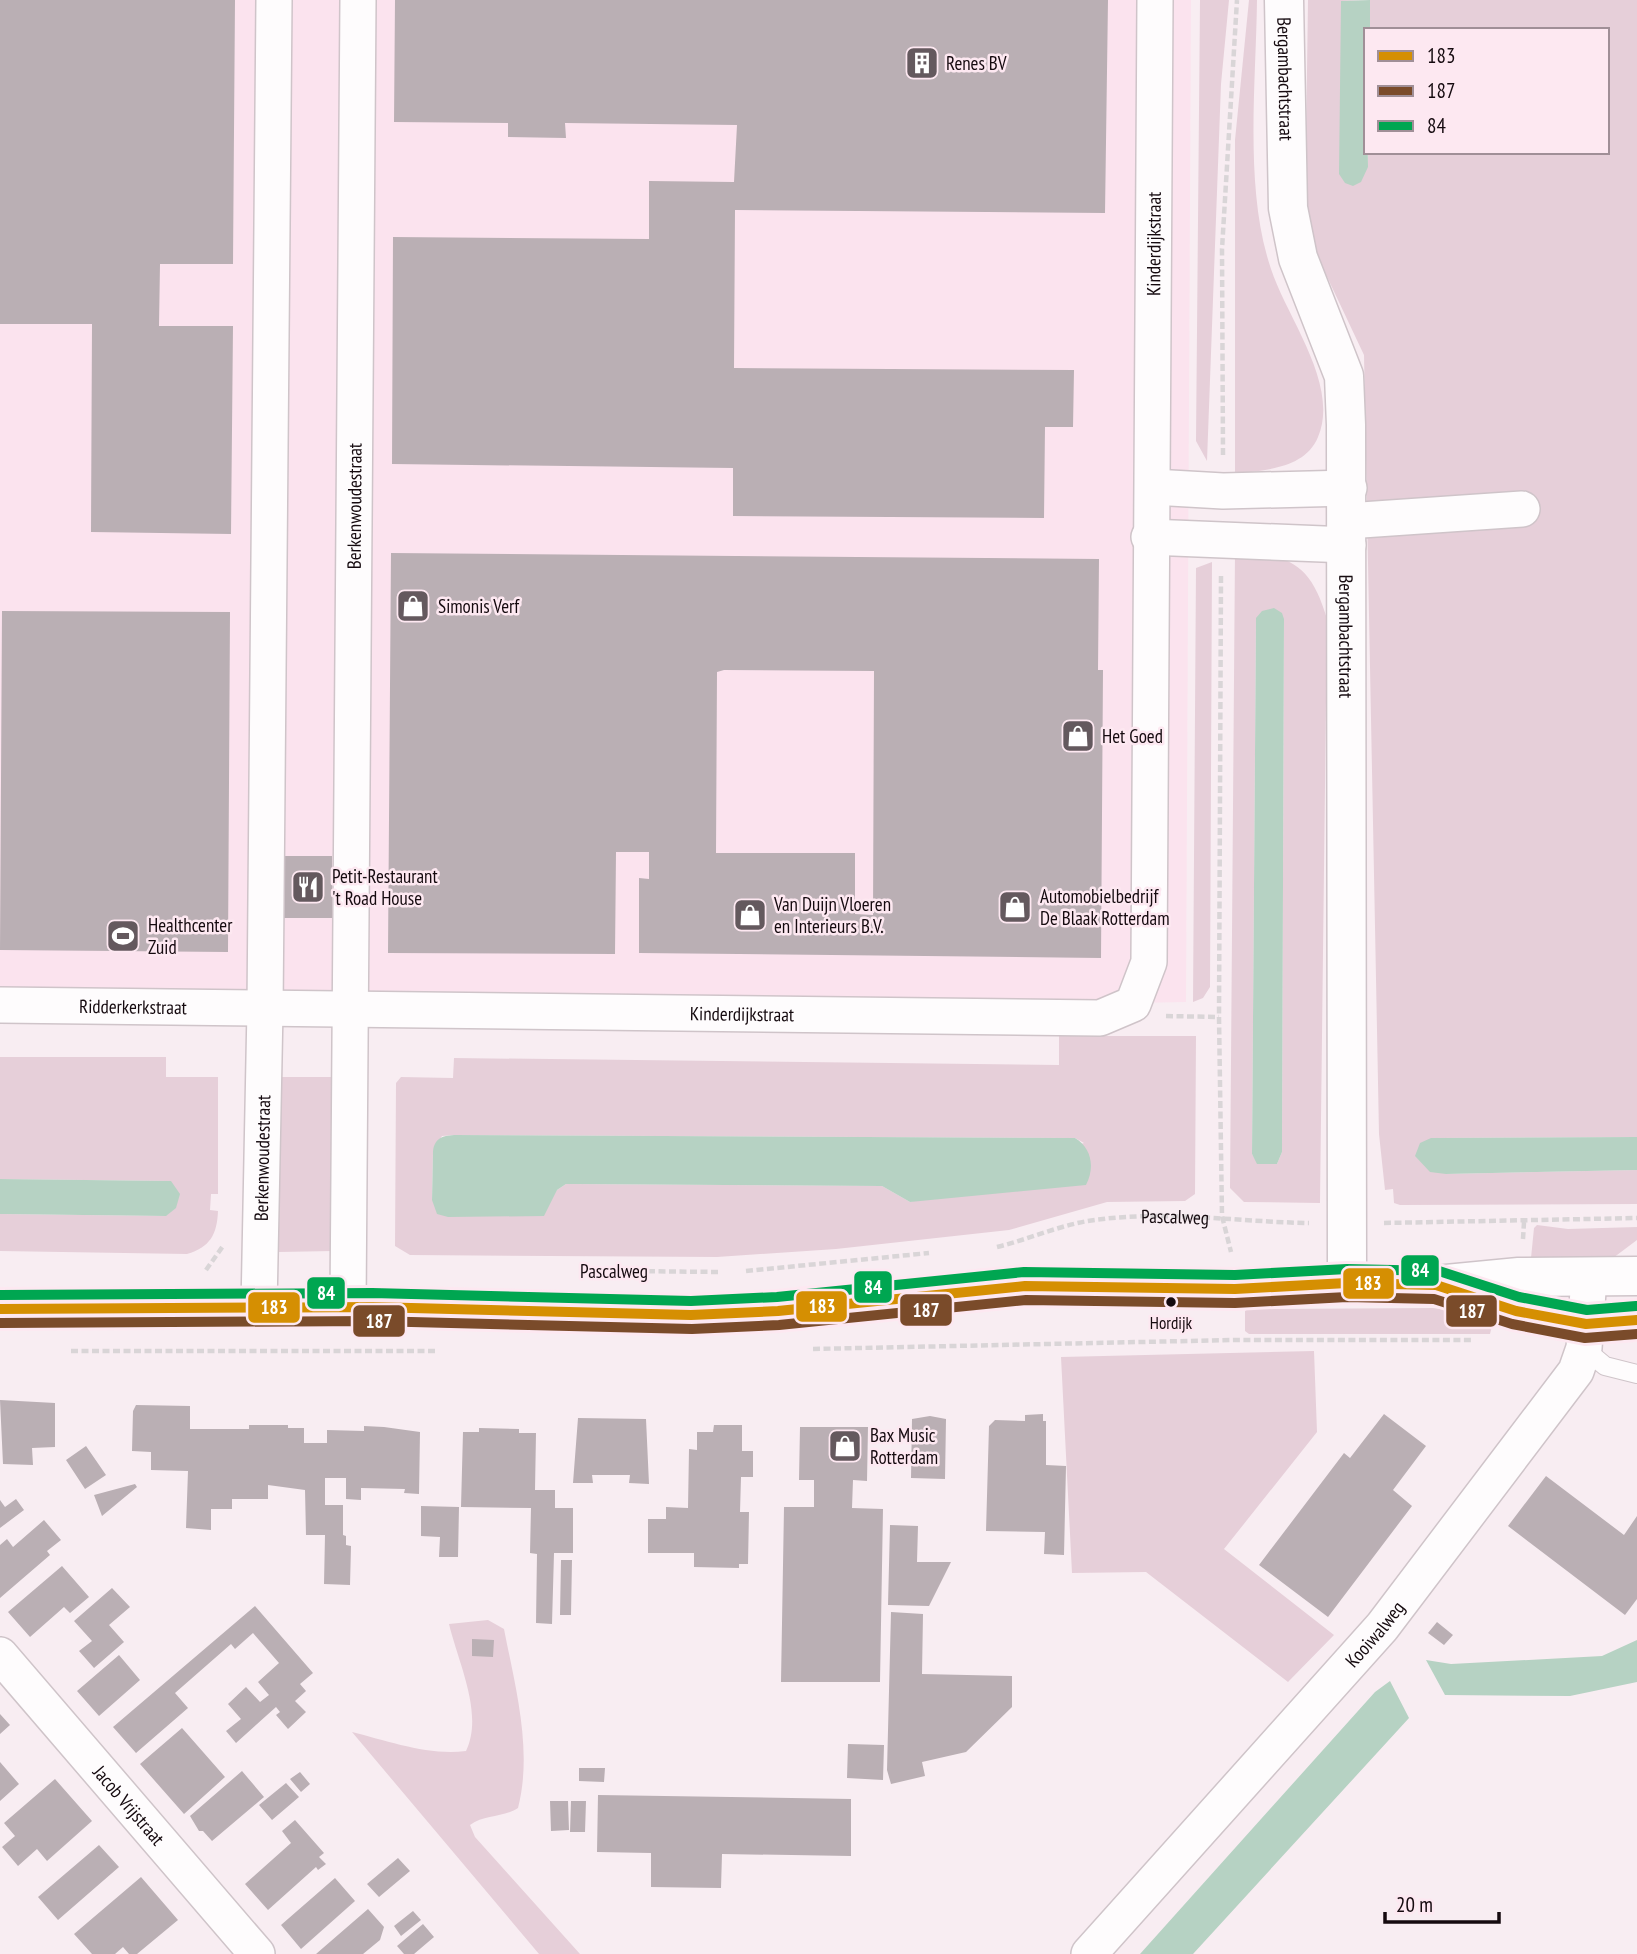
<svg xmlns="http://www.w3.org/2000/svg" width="1637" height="1954" viewBox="0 0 1637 1954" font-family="'PT Sans Narrow',sans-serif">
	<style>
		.built { fill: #fbe3ee }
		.green { fill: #e6cfd9; fill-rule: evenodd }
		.water { fill: #b6d2c3 }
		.building { fill: #baafb4; fill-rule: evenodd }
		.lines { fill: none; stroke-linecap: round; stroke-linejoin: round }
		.service-casing { stroke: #cfc4c9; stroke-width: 20 }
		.minor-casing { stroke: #cfc4c9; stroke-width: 38 }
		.tertiary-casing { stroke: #cfc4c9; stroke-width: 41 }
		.path { stroke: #d9d5d7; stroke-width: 4.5; stroke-dasharray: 7 3.5; stroke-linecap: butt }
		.service { stroke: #fefcfd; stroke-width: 18 }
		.minor { stroke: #fefcfd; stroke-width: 35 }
		.tertiary { stroke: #fefcfd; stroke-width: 38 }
		.bus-1-casing { stroke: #fde8f1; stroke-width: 16 }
		.bus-2-casing { stroke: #fde8f1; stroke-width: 16 }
		.bus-3-casing { stroke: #fde8f1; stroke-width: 16 }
		.bus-1 { stroke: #d58f02; stroke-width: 10 }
		.bus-2 { stroke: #7a4b2a; stroke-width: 10 }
		.bus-3 { stroke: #00a651; stroke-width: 10 }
		.bus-dot { fill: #150a0f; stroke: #fde8f1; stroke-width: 2.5 }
		.labels { text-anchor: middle; stroke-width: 5; stroke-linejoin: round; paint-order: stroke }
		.bus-label { font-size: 17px; fill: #150a0f; stroke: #fde8f1 }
		.poi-label { font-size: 19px; fill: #150a0f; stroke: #fde8f1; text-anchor: start }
		.street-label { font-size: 19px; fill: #150a0f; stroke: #fde8f1 }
		.line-badge { stroke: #fde8f1; stroke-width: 2.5 }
		.badge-label { font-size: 19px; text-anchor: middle; font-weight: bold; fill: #fff }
	</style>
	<rect width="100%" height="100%" fill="#f8edf2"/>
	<path class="built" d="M0,0H1191L1186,1002L0,1024Z"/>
	<path class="green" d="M1200,0H1229L1221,84L1207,461L1196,441Z
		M1249,0H1257C1256,85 1244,189 1271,269C1287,318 1340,385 1318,437C1305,469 1264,470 1235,474V140Z
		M1308,0H1364L1342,1L1368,168V152H1607V30H1370V0H1637V1137L1431,1138L1446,1174L1637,1170V1204L1400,1205L1394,1203L1393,1189L1385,1190L1379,1134L1364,355L1313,247L1305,211Z
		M1235,552C1290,554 1311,564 1327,619L1320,1203L1244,1202L1230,1188ZM1256,618L1284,619L1282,1152L1277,1164H1258L1252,1154Z
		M1212,562L1210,987L1203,998L1193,1002L1196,568Z
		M1059,1036H1196L1195,1194L1185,1201L1107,1202L1009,1230L836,1249L717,1257L410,1255L395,1246L396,1083L401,1077L453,1078L454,1058L1059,1065ZM454,1135L1075,1138L1084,1143L910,1202L882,1186L566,1184L557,1190L432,1200L433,1151L442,1136Z
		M0,1057H166V1077H218V1194H211L210,1210L218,1211C217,1235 210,1247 187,1254L0,1251V1214L165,1216L171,1181L0,1179Z
		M279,1077H335L333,1251L279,1252Z
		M1537,1225L1568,1229L1637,1227V1240L1613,1258L1530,1268L1534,1228Z
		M1433,1308L1494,1317L1490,1334H1249L1245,1331V1311L1248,1309Z
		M1314,1351L1317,1432L1224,1549L1334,1635L1288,1682L1146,1572L1072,1573L1061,1357Z
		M488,1620L504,1629C515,1686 533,1750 518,1808C503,1818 485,1814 470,1825L475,1837L580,1954H539L352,1732C388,1741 429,1756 466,1751C484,1714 458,1662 449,1624Z"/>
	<path class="water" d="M1370,0V30H1366L1368,167L1361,182L1353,186L1345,183L1339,174L1341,1Z
		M1274,608L1282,613L1284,619L1282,1152L1277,1164H1257L1252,1154L1256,618L1262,611Z
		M454,1135L1075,1138C1092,1148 1095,1168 1086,1185L910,1202L882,1186L566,1184L557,1190L544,1216L448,1217L437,1214L432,1200L433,1151C435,1138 442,1136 454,1135Z
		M1637,1137V1170L1446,1174L1430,1172L1415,1156L1420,1143L1431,1138Z
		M0,1179L171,1181L180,1194L176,1208L166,1216L0,1214Z
		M1637,1640V1682L1570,1696L1445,1695L1426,1660L1451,1664L1602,1656Z
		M1390,1681L1409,1718L1193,1954H1140L1375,1692Z"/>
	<path class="building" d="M0,0H235L233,264H160L159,326H233L231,534L91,532L92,324H0Z
		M395,0H1108L1105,213L735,210L734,368L1074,370L1073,427H1045L1044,518L733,516V468L392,464L393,237L649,239V181L734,182L737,125L565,123L566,138L508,137V123L394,122Z
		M391,553L1099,559L1098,670H1103L1101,958L639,953V878L649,879V852H616L615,954L388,953ZM724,670L874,671L873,915L855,914V853H716L717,672Z
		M2,611L230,612L228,952L0,950Z
		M285,856H332V918H284Z
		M0,1400L55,1403V1447L32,1448L33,1465L3,1464Z
		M136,1405L190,1406V1429H249V1425H288V1428H304V1443H327V1430L364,1431V1426L384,1427L420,1432L419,1494L404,1493L405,1489L361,1488V1500L346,1499V1478H325V1505H343V1535L346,1536V1545L351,1546L350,1585L324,1584L325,1535H306L305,1490L268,1485V1499H232V1509H211V1530L186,1528L188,1471L151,1470V1452L132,1451L133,1411Z
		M1043,1414V1421H1046V1465L1066,1466L1064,1555L1044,1554L1045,1532L986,1531L989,1426L995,1420L1025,1421V1415Z
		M1384,1414L1426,1446L1393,1490L1412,1506L1328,1617L1259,1565L1344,1453L1350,1458Z
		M930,1416L946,1419L945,1479L911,1478L912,1419Z
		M578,1418L646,1419L649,1484L629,1483L630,1475H592L593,1483H573Z
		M714,1425H742V1451H753V1477H741L740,1512H749L748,1564H739V1568L694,1567V1553H648V1519H666V1507L688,1508L689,1449L697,1450V1432H713Z
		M800,1427H868L867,1481L853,1480L852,1508L883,1509L880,1682H781L784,1507H814V1480H799Z
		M479,1428L519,1429V1433H536L535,1490H555V1508H573V1553H554L552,1624L536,1623L537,1554L530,1553L531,1508L461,1507L463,1432H479Z
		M86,1446L106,1475L85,1489L66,1460Z
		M1546,1476L1624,1535L1637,1516V1599L1625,1615L1508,1526Z
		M135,1484L137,1487L102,1516L94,1495Z
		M16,1499L24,1510L0,1528V1500L5,1507Z
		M421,1506L459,1507L458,1557H439L440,1537L421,1536Z
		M44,1520L61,1540L47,1551L50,1555L0,1598V1545L7,1539L13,1547Z
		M890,1525L918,1526L917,1562H951L929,1606L888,1605Z
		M561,1560H572L571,1615H560Z
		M62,1566L89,1597L70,1613L64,1607L30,1637L8,1612Z
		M112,1588L130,1607L109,1625L124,1642L94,1668L79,1651L92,1641L74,1621Z
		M255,1606L313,1673L300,1684L306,1691L295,1701L306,1712L288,1729L276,1715L280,1712L276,1707L236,1743L226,1731L241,1719L228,1704L246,1687L260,1702L269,1695L258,1682L279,1663L253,1633L235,1649L231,1644L175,1693L188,1708L136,1753L113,1727Z
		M891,1612L923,1614L922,1674L1012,1676V1707L966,1752L922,1762L925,1776L891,1784L887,1770Z
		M1437,1622L1453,1635L1444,1645L1428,1633Z
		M472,1639L494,1640L493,1657L472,1656Z
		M119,1655L140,1680L99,1716L77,1691Z
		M0,1714L10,1725L0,1734Z
		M182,1728L225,1777L184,1814L140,1764Z
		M848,1744L884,1745L883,1780L847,1778Z
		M0,1762L19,1784L0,1801Z
		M579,1768H605L604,1782L579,1781Z
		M242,1771L264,1797L212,1841L203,1831H199L190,1816Z
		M300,1772L310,1784L301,1792L290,1779Z
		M55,1779L92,1821L47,1861L37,1849L18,1866L2,1847L15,1836L4,1823Z
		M286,1783L299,1797L272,1820L259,1805Z
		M598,1795L851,1799V1856L722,1854L721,1888L651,1887V1853L597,1852Z
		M550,1801H568L569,1830L551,1831Z
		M571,1801H586L585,1832H570Z
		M295,1820L324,1853L319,1857L326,1864L318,1870L316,1867L268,1910L245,1884L291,1843L282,1831Z
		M99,1845L119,1867L58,1920L38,1897Z
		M398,1858L410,1871L379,1897L367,1884Z
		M141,1877L178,1920L137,1954H129L123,1947L115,1954H92L74,1934Z
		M335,1878L355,1901L301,1949L281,1925Z
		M368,1909L384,1927L380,1940L363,1954H316Z
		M413,1911L421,1920L401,1936L394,1926Z
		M423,1924L434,1937L414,1954H404L397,1946Z"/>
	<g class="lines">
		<defs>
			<path id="service" d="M1581,1346L1605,1366L1637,1374"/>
			<g id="minor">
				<path d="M1153,487L1223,491L1349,488"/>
				<path d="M1347,521L1522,509"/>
				<path d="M1149,537L1348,545"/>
				<path id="s2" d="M0,1005L1100,1018L1133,1004L1149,962L1155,0"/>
				<path id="s3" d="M348,1306L358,0"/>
				<path id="s4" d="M259,1307L265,1009L274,0"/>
				<path id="s5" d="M0,1655L257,1954"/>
				<path id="s6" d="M1089,1954L1382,1627L1576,1371L1584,1348L1589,1277"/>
			</g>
			<g id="tertiary">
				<path id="s7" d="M1284,0L1288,208L1298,258L1344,376L1346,425L1347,1283"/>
				<path d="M1451,1290L1516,1311L1586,1324L1637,1320"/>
				<path d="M0,1309L372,1307L691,1315L778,1311L1025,1286L1235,1289L1347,1283L1436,1285L1519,1277L1637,1276"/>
			</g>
		</defs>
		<use href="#service" class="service-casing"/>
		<use href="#minor" class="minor-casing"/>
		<use href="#tertiary" class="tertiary-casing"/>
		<g class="path">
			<path d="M1223,455L1222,249L1237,0"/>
			<path d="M1221,576L1219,1017L1222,1216L1231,1252"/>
			<path d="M1166,1016L1219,1017"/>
			<path d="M1384,1223L1637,1218"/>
			<path d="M1523,1239L1524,1222"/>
			<path id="s1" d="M997,1247C1030,1239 1062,1224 1095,1220C1167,1210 1238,1222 1309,1223"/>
			<path d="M206,1270L223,1246"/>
			<path d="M627,1271L720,1272"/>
			<path d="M746,1271L929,1253"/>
			<path d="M813,1349L1233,1340H1472"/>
			<path d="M71,1351H437"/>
		</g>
		<use href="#service" class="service"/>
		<use href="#minor" class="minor"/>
		<use href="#tertiary" class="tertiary"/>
		<defs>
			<path id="bus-1" d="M0,1309L372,1307L691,1315L778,1311L1025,1286L1235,1289L1347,1283L1436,1285L1516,1311L1586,1324L1637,1320"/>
			<path id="bus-2" d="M0,1323L372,1321L692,1329L779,1325L1026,1300L1235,1303L1347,1297L1434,1299L1512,1324L1585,1338L1637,1334"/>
			<path id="bus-3" d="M0,1295L372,1293L691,1301L777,1297L1024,1272L1235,1275L1347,1269L1439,1271L1519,1297L1587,1310L1636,1306"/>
		</defs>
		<use href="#bus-1" class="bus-1-casing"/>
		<use href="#bus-2" class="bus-2-casing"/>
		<use href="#bus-3" class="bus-3-casing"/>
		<use href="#bus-1" class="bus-1"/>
		<use href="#bus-2" class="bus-2"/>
		<use href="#bus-3" class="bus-3"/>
	</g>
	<defs>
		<symbol id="building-square" viewBox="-11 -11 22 22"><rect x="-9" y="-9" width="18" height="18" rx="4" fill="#64595e" stroke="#fde8f1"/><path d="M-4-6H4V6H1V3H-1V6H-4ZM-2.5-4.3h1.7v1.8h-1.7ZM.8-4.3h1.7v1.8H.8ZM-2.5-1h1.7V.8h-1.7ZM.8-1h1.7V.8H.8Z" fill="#fff"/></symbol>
		<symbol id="shop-square" viewBox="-11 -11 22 22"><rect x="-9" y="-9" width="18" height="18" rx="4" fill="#64595e" stroke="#fde8f1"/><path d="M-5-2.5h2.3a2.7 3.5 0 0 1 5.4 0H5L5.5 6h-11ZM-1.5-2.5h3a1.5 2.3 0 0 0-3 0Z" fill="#fff"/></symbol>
		<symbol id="restaurant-square" viewBox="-11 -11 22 22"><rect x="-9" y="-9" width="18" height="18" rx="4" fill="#64595e" stroke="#fde8f1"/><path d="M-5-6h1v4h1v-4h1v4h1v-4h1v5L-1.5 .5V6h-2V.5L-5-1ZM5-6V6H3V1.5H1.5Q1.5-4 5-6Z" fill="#fff"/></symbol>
		<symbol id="stadium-square" viewBox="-11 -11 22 22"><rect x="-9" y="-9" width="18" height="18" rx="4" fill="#64595e" stroke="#fde8f1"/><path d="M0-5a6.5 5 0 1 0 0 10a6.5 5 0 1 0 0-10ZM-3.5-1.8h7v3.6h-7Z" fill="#fff"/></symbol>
	</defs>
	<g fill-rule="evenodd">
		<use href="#building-square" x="903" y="44" width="38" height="38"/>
		<use href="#shop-square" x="394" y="587" width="38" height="38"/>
		<use href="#shop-square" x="1059" y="717" width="38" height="38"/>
		<use href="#restaurant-square" x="289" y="868" width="38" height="38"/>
		<use href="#shop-square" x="996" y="888" width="38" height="38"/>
		<use href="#shop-square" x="731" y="896" width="38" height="38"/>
		<use href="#stadium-square" x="104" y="917" width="38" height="38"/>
		<use href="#shop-square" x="826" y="1427" width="38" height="38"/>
	</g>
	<circle class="bus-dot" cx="1171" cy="1302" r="6"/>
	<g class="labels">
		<g class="bus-label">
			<text x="1171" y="1329">Hordijk</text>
		</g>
		<g class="poi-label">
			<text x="946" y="70">Renes BV</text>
			<text x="438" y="613">Simonis Verf</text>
			<text x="1102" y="743">Het Goed</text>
			<text x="332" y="883">Petit-Restaurant<tspan x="332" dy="22">'t Road House</tspan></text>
			<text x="1040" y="903">Automobielbedrijf<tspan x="1040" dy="22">De Blaak Rotterdam</tspan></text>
			<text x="774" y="911">Van Duijn Vloeren<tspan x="774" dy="22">en Interieurs B.V.</tspan></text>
			<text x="148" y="932">Healthcenter<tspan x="148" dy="22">Zuid</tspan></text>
			<text x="870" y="1442">Bax Music<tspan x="870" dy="22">Rotterdam</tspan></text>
		</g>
		<g class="street-label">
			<text dy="7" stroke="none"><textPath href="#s7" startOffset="79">Bergambachtstraat</textPath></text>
			<text dy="7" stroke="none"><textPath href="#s2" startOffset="1899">Kinderdijkstraat</textPath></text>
			<text dy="7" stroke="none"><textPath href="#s3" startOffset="800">Berkenwoudestraat</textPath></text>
			<text dy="7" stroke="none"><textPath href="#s7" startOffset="646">Bergambachtstraat</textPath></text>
			<text dy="7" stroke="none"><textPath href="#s2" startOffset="133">Ridderkerkstraat</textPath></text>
			<text dy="7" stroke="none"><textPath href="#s2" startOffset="742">Kinderdijkstraat</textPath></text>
			<text dy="7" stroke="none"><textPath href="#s4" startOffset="149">Berkenwoudestraat</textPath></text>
			<text dy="7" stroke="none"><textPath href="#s1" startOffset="182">Pascalweg</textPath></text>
			<text x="614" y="1278">Pascalweg</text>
			<text dy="7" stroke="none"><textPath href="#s6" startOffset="429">Kooiwalweg</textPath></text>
			<text dy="7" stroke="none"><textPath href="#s5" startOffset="198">Jacob Vrijstraat</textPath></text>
		</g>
	</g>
	<g class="line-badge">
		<rect x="1400" y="1254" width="40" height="33" rx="7" fill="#00a651"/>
		<rect x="1342" y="1267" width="53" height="33" rx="7" fill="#d58f02"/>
		<rect x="853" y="1270" width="40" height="34" rx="7" fill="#00a651"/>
		<rect x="306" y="1276" width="40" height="34" rx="7" fill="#00a651"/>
		<rect x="795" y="1290" width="53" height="33" rx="7" fill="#d58f02"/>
		<rect x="247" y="1291" width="54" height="33" rx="7" fill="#d58f02"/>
		<rect x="899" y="1293" width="54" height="34" rx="7" fill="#7a4b2a"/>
		<rect x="1445" y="1294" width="53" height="34" rx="7" fill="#7a4b2a"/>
		<rect x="352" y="1304" width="54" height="34" rx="7" fill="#7a4b2a"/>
	</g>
	<g class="badge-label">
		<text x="1420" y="1277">84</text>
		<text x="1368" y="1290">183</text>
		<text x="873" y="1294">84</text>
		<text x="326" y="1300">84</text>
		<text x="822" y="1313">183</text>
		<text x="274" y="1314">183</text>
		<text x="926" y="1317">187</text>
		<text x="1472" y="1318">187</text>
		<text x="379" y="1328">187</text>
	</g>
	<rect x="1364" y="28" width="245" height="126" fill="#fde8f1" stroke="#a08f97" stroke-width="2"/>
	<rect x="1378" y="51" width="35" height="10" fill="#d58f02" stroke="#a08f97" stroke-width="2"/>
	<text x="1427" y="63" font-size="21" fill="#150a0f">183</text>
	<rect x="1378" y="86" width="35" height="10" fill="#7a4b2a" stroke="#a08f97" stroke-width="2"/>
	<text x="1427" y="98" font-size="21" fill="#150a0f">187</text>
	<rect x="1378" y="121" width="35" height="10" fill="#00a651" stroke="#a08f97" stroke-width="2"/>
	<text x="1427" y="133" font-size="21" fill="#150a0f">84</text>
	<path d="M1385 1912v10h114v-10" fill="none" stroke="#150a0f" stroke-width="3.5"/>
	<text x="1396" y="1912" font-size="21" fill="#150a0f" stroke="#fde8f1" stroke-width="5" paint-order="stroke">20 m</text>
</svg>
